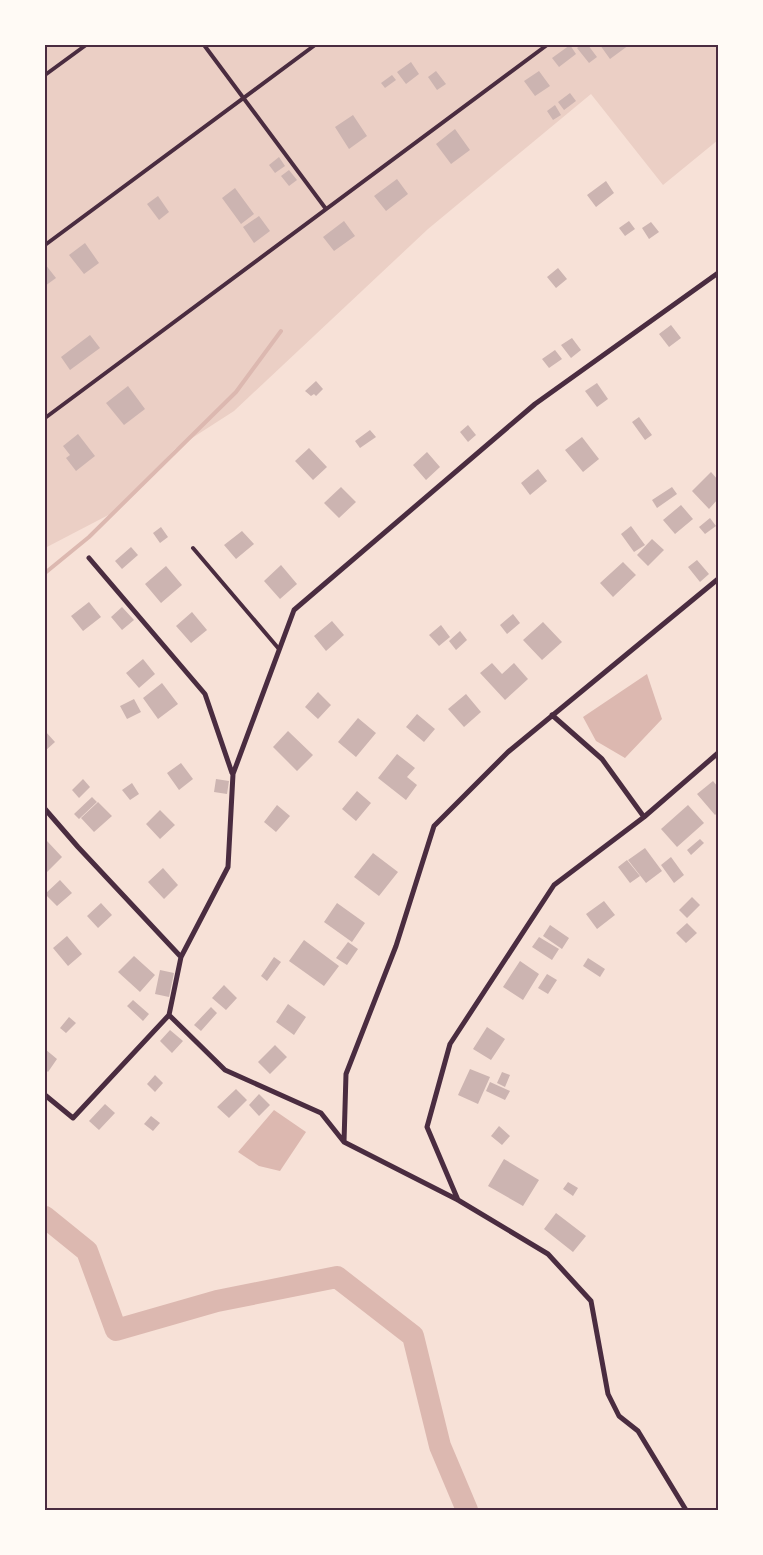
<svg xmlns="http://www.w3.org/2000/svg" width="763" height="1555" viewBox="0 0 763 1555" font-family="'PT Sans',sans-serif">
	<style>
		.green { fill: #ebcfc5 }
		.water { fill: #dcb8b0 }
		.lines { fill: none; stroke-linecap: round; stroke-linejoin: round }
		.stream { stroke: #dcb8b0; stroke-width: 4 }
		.river { stroke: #dcb8b0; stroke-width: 22 }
		.building { fill: #ccb4b1 }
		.service { stroke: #4a2c40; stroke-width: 4 }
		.minor { stroke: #4a2c40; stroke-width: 5 }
		.neatline { fill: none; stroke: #4a2c40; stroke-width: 2 }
	</style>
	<rect width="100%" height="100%" fill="#f7e1d7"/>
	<path class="green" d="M45,45H718V140L663,185L591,94L428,229L234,411L175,449L118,510L45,548Z"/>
	<path class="water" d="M647,674L662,719L625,758L596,741L583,717Z
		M274,1110L306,1132L280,1171L259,1166L238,1152Z"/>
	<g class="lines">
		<path class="stream" d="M45,573L89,537L236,392L281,331"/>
		<path class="river" d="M45,1217L87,1251L116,1330L217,1301L337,1277L413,1336L440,1446L467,1510"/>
	</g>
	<path class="building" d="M570,45L576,54L559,67L552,58Z
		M581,45H588L597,57L589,63L577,48Z
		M600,45H629L610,59Z
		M411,62L419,74L406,84L397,72Z
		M436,71L446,84L437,90L428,77Z
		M539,71L550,86L535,96L524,81Z
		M392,75L396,80L385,88L381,83Z
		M570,93L576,101L564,110L558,102Z
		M555,105L561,115L553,120L547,111Z
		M353,115L367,136L349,149L335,127Z
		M455,129L470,150L451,164L436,144Z
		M279,157L285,166L275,173L269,165Z
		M289,170L297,180L289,186L281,176Z
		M397,179L408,194L386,211L374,196Z
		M606,181L614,193L596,207L587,195Z
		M235,188L254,214L241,224L222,198Z
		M158,196L169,212L159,220L147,204Z
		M259,216L270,231L254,243L243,227Z
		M344,221L355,236L334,251L323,237Z
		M629,221L635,229L625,236L619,228Z
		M651,222L659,232L649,239L642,228Z
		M85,243L99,263L84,274L69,255Z
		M45,264L56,278L45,286Z
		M558,268L567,279L556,288L547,277Z
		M671,325L681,338L669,347L659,334Z
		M90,335L100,348L70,370L61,357Z
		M572,338L581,350L571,358L561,345Z
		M555,350L562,359L549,368L542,359Z
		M316,381L323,389L316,396L314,394L311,396L305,391Z
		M597,383L608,399L597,407L585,391Z
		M128,386L145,409L124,425L106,403Z
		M639,417L652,435L645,440L632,422Z
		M468,425L476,435L468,442L460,432Z
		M370,430L376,437L360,448L355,441Z
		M78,434L95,456L76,471L66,458L70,455L63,446Z
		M582,437L599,459L583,472L565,450Z
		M309,448L327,467L313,480L295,461Z
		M427,452L440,467L426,480L413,465Z
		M538,469L547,481L530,495L521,483Z
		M711,472L718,480V499L709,509L692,491Z
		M341,487L356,502L339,518L324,503Z
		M672,487L677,494L657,508L652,500Z
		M681,505L693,519L675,534L663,520Z
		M710,518L716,526L705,534L699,527Z
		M631,526L645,545L634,552L621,534Z
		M161,527L168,537L160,543L153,533Z
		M242,531L254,544L236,559L224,545Z
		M652,539L664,550L648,566L637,555Z
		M131,547L138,555L122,569L115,561Z
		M697,560L709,574L700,582L688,567Z
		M623,562L636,575L613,597L600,583Z
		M281,565L297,584L280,599L264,581Z
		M166,566L182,585L161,603L145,584Z
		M89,602L101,617L83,631L71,616Z
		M122,607L134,620L122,630L111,617Z
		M192,612L207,630L191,643L176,626Z
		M513,614L520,623L507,634L500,625Z
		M332,621L344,635L326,651L314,636Z
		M543,622L562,642L542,660L523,640Z
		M441,625L450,637L439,646L429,635Z
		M460,631L467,640L456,650L449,641Z
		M143,659L155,674L139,688L126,673Z
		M492,663L502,674L514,663L528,679L505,700L480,673Z
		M162,683L178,704L158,719L143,698Z
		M318,692L331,705L318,719L305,707Z
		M466,694L481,712L464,727L448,709Z
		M134,699L141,712L127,719L120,706Z
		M417,714L435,729L424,742L406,727Z
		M358,718L376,733L356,757L338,742Z
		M45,731L55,742L45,751Z
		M288,731L313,755L297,771L273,747Z
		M397,754L415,768L407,777L417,785L406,800L378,778Z
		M181,763L193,779L179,790L167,773Z
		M83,779L90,787L79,798L72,790Z
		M216,779L229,781L227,794L214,792Z
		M713,781L718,787V812L715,815L697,794Z
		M132,783L139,794L130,800L122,790Z
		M357,791L371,803L356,821L342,809Z
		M92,797L97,802L79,819L74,814Z
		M98,802L112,816L94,832L81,818Z
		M277,805L290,816L276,832L264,822Z
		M688,805L704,823L677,847L661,829Z
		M160,810L175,825L160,839L146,824Z
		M700,839L704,843L691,855L687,850Z
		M47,841L62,857L47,872L45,870V842Z
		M645,848L662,871L646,883L628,860Z
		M373,853L398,872L379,896L354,877Z
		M671,857L684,875L674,883L661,865Z
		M627,860L640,876L630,883L618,867Z
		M163,868L178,885L164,899L148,882Z
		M60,880L72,893L57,906L45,894Z
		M692,897L700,905L687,918L679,910Z
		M604,901L615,915L597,929L586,914Z
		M101,903L112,915L98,928L87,916Z
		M337,903L365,923L352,942L324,922Z
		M687,923L697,933L686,943L676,933Z
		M550,925L569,938L562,949L543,936Z
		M67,936L82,954L68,966L53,948Z
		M539,937L559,949L552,960L532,947Z
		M304,940L339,966L324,986L289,961Z
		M348,942L358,949L347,965L336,958Z
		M134,956L155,975L140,992L118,972Z
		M274,957L281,962L267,981L261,976Z
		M588,958L605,969L600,977L583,966Z
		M520,961L539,974L523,1000L503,987Z
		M160,970L174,973L169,997L155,994Z
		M547,974L557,980L548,994L538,988Z
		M224,985L237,998L226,1010L212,998Z
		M133,1000L149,1014L143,1021L127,1006Z
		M288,1004L306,1017L294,1035L276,1022Z
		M211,1007L217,1013L201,1031L194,1025Z
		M69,1017L76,1023L66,1033L60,1028Z
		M487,1027L505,1039L491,1060L473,1049Z
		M170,1030L183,1041L172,1053L160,1041Z
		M275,1045L287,1057L270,1074L258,1062Z
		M45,1049L57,1059L48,1072L45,1069Z
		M470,1069L490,1077L478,1104L458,1095Z
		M502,1072L510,1075L505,1087L497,1083Z
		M155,1075L163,1083L155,1092L147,1084Z
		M490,1082L510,1091L505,1100L486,1091Z
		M236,1089L247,1100L229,1118L217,1107Z
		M259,1094L270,1105L259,1116L249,1105Z
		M105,1104L115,1113L99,1130L89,1121Z
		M151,1116L160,1123L153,1131L144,1124Z
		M499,1126L510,1136L502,1145L491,1136Z
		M504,1159L539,1180L523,1206L488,1186Z
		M568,1182L578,1188L573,1196L563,1189Z
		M556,1213L586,1236L573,1252L544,1229Z"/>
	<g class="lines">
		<path class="service" d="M204,45L326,209
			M45,75L86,45
			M45,245L315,45
			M45,418L547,45
			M193,548L279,649"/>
		<path class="minor" d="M89,558L205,694L232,773
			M552,715L602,759L644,817
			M45,809L78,847L181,957
			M169,1015L225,1070L321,1113L344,1142L458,1200L548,1254L591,1301L608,1394L619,1416L638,1431L686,1510
			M45,1095L73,1118L169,1015L181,957L228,867L233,774L294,610L535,404L718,273
			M344,1142L346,1074L396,946L434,826L508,752L718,579
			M458,1200L427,1127L450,1044L554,885L644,817L718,753"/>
	</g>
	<rect width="763" height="1555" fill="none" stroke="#fffaf5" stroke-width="92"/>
	<rect x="46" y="46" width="671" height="1463" class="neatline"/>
</svg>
